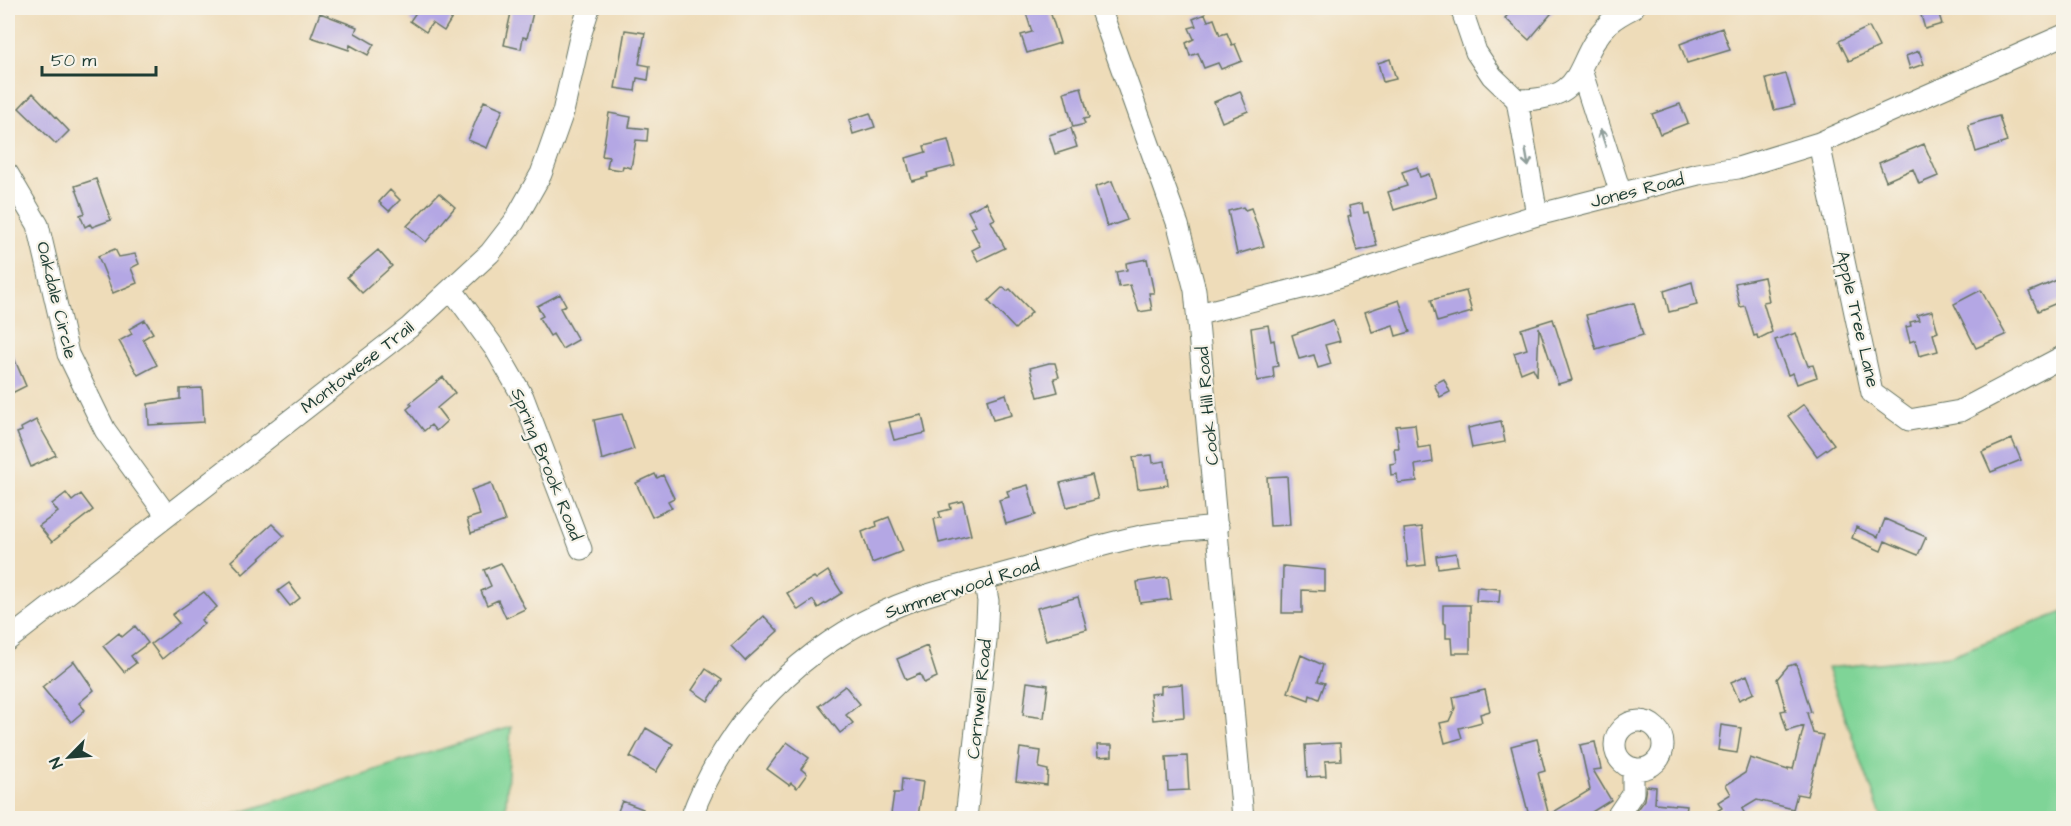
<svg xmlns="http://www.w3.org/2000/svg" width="2071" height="826" viewBox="0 0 2071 826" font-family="'Architects Daughter',sans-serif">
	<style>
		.green { fill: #7fd497; stroke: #4f8866; stroke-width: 1.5 }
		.building { fill: #b4a7e4 }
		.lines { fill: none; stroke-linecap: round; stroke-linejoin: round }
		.minor-casing { stroke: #677563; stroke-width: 23 }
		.minor { stroke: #fff; stroke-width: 21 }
		.oneway { stroke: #8f9e9a }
		.labels { text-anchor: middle; stroke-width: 4.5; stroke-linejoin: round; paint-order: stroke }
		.street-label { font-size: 18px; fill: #1f3d34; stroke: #f7f3e8 }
	</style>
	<rect width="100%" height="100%" fill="#f7f3e8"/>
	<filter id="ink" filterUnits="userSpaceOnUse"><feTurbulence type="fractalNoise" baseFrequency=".0167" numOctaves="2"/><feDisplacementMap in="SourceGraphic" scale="12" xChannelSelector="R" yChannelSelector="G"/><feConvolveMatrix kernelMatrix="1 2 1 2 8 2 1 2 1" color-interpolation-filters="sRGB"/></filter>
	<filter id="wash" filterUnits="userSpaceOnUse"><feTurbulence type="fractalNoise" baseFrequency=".008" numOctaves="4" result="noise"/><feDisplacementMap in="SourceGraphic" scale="24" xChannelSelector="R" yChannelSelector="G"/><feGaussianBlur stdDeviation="1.35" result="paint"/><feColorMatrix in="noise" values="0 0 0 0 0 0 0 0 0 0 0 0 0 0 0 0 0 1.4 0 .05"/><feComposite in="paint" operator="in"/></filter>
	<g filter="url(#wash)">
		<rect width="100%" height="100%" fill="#eedcb9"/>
		<path class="green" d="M2063,612V818H1882L1827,668L1950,656Z
			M511,727L505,818H223Z"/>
		<g id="blocks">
			<path class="building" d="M419,8H437L452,18L444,31L432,23L426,32L410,21Z
				M512,8H534L527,38L523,37L521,49L504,45Z
				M1043,8H1049L1060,43L1027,53L1021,35L1032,32L1026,13Z
				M1514,8H1556L1529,40L1505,18Z
				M1919,8H1937L1942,24L1925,29Z
				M320,13L357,27L355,33L374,44L368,55L350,45L349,50L311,37Z
				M1205,14L1208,21L1214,19L1220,35L1227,33L1232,45L1235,44L1242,61L1221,69L1218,63L1204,68L1198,53L1190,56L1186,43L1194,39L1189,28L1196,26L1193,19Z
				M1869,27L1879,47L1849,61L1839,41Z
				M1722,28L1730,50L1687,63L1680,44Z
				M625,30L645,33L639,64L650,66L648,80L637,78L635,91L615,88Z
				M1919,51L1924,64L1910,69L1906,56Z
				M1390,59L1396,79L1383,82L1378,63Z
				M1786,74L1795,105L1774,110L1766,79Z
				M1081,87L1089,118L1083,119L1085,124L1073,127L1064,92Z
				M1240,91L1248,111L1222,122L1214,102Z
				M33,93L69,131L56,144L19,108Z
				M484,101L503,109L487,148L468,140Z
				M1680,104L1688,123L1660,134L1652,114Z
				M609,113L631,117L629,127L648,129L647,141L636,140L631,168L623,166L622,170L607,168L609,157L602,156Z
				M870,113L875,127L853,134L849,120Z
				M1999,116L2007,142L1976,152L1968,125Z
				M1071,128L1077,147L1055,154L1049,135Z
				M948,140L955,166L927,173L928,177L912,181L906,158L926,152L924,146Z
				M1924,144L1938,176L1919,184L1913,169L1886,181L1879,163Z
				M1417,167L1420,177L1429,174L1436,197L1394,210L1388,192L1407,186L1402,172Z
				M96,179L111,220L92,227L90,224L85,227L80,215L85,213L75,186Z
				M1112,181L1127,220L1107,227L1095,187Z
				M390,190L400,200L389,211L379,202Z
				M439,193L455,207L426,242L407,226Z
				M986,202L995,219L991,221L1005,248L978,261L972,250L980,246L971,228L976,226L968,211Z
				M1362,203L1364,213L1368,212L1377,246L1357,251L1348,217L1351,216L1349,206Z
				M1243,207L1245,210L1251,208L1264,246L1237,254L1228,211Z
				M115,249L119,257L135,254L139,264L131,268L137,283L113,293L98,256Z
				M378,250L392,266L362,293L347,277Z
				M1147,259L1154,293H1149L1152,310L1139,312L1130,285L1119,287L1116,272L1127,270L1126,263Z
				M1764,277L1769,301L1763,302L1772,332L1758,339L1757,335L1754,336L1745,306L1740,307L1735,283Z
				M2064,277V300L2038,311L2029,292Z
				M1692,282L1697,305L1669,312L1664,291Z
				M1003,287L1007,291L1010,289L1032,312L1015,329L988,301Z
				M1981,290L2006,335L1976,348L1954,304Z
				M1466,291L1472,312L1437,322L1431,300Z
				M560,294L566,305L560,308L578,340L562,349L553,334L550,336L539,318L543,316L537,306Z
				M1399,300L1410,332L1396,336L1393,325L1372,332L1365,312Z
				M1634,303L1643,335L1596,349L1586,315Z
				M1932,311L1938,332L1933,334L1938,351L1919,356L1915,340L1910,342L1906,327L1911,326L1910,322L1919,320L1917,315Z
				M1553,319L1572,380L1558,384L1539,327L1537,376L1533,368L1521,373L1514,353L1527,349L1521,329Z
				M145,320L153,333L143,339L157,365L138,375L119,341L132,334L129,329Z
				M1333,320L1340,341L1325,345L1331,364L1318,368L1314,355L1299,359L1292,335Z
				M1268,325L1271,341L1274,340L1278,366L1273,367L1274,378L1257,381L1251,328Z
				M1796,333L1808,366L1813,365L1817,377L1797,384L1793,373L1788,375L1775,340Z
				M8,344L26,386L8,395Z
				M1049,363H1055L1059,377L1054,378L1058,392L1038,397L1030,368Z
				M443,377L455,393L437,408L447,421L436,431L431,425L424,431L407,409L412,405L410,403Z
				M1444,379L1450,392L1440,397L1434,384Z
				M202,388L204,422L149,425L148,404L180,399V389Z
				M1006,394L1012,415L993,420L987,400Z
				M1804,404L1834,444L1817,456L1788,416Z
				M622,414L634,449L602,460L594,420Z
				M922,415L926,433L894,440L889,422Z
				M36,420L56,455L31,467L17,433L22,431L21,428Z
				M1501,421L1505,442L1472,448L1468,428Z
				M1415,424L1418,448L1431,446L1433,462L1415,465L1417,481L1398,483L1397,474L1391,475L1390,464L1396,463L1394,448H1399L1396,426Z
				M2012,439L2021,460L1991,472L1982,452Z
				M1152,455L1153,463L1165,461L1168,485L1138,489L1133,457Z
				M655,474L657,478L663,475L674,498L668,501L672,508L652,517L636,483Z
				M1092,475L1098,499L1067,507L1060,483Z
				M1287,476L1290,525L1270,526L1267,477Z
				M491,483L505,521L471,533L467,519L480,515L471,490Z
				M1028,485L1036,515L1006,524L999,500L1009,497L1007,491Z
				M66,493L72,501L81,494L93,510L52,542L39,526L58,512L52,504Z
				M963,501L971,535L939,543L934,519L941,518L939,512L951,509L950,504Z
				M889,517L903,551L872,563L862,532L877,526L876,522Z
				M1885,519L1926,537L1918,555L1885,541L1881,551L1852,538L1856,527L1878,537Z
				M272,524L284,536L243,574L231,561Z
				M1422,527L1426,565L1408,567L1404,529Z
				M1456,553L1458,565L1438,568L1436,556Z
				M501,563L525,609L506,618L498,600L487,605L481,591L491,586L484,570Z
				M1283,566L1325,570V591L1302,590V613H1282Z
				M828,571L842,593L818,608L813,600L798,610L787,593L814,577L816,579Z
				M1168,577L1171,599L1140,603L1137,582Z
				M289,583L300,598L290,606L278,591Z
				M1477,587L1500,589L1499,602L1476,601Z
				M204,592L217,607L201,620L204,624L162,659L151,644L179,623L172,615Z
				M1078,597L1087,629L1046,640L1037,608Z
				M1443,605H1470V653H1452L1451,638H1446V624L1443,623Z
				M764,616L778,631L745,661L731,646Z
				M135,626L148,643L131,656L136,663L124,672L103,646L119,633L122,637Z
				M927,646L937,677L924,683L920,674L906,680L897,659Z
				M1301,655L1323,665L1318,681L1325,683L1319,699L1310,695L1309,700L1288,692Z
				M74,661L94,690L79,703L85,710L71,722L42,687Z
				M1796,664L1811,712L1807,713L1813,733L1823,735L1807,796L1797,794L1793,809L1757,800L1742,809L1748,819H1704L1722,808L1718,802L1731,794L1726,785L1745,773L1750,758L1788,770V768L1793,769L1804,726L1787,731L1781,711L1786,710L1777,679L1788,666Z
				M706,669L722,680L708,701L692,690Z
				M1747,675L1754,693L1739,700L1731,682Z
				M1027,682L1048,685L1044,718L1023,715Z
				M1182,684L1184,717L1153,720L1150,694L1161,693V686Z
				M845,686L860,704L846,715L853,723L840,733L819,706Z
				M1485,690L1490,711L1480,714L1482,722L1459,728L1462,738L1445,743L1440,723L1449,721L1455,708L1453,697Z
				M1721,725L1741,728L1737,753L1718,750Z
				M646,728L673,744L656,772L630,757Z
				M1537,739L1545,771L1538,773L1548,812L1529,816L1511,746Z
				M787,742L809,758L801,769L807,774L797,788L791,783L789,785L767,769Z
				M1595,742L1601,769L1593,770L1611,800L1581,819H1542L1590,790L1580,745Z
				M1340,743L1341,760L1325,761L1326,776L1307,777L1305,745Z
				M1097,745H1112V756L1098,757Z
				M1020,748L1041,751L1039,768L1048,770L1047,785L1016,781Z
				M1187,756L1189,790L1168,791L1166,757Z
				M902,779L923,782L918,817L891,814L894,793H901Z
				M1646,786L1656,787L1655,803L1687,806L1685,819H1635V812L1644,800Z
				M622,801L643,809L639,819H615Z"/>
		</g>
	</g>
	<g filter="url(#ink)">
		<use href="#blocks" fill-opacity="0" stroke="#677563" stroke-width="1.5"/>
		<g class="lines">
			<defs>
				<path id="minor" d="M1100,8L1178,225L1195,290L1243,818
					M1461,8L1476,52L1492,76L1517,100L1537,215
					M1581,70L1621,194
					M1517,100C1592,100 1570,63 1609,23C1616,17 1625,12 1633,8
					M1819,143L1872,393L1909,420L1960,411L2064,356
					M8,174L38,225L68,354L105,430L167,516
					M452,290L496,350L523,397L581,549
					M1199,314L1321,283L1537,215L1698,174L1738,168L1819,143L2064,35
					M8,640L410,327L490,253L514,222L541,174L563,112L581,33L589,8
					M1615 745a24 24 0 1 1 48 0a24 24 0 1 1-48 0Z
					M691,818C726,722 802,645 897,606C932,591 972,583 1010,572C1052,560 1094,546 1137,537C1163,531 1191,530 1218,527
					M966,818L986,641L988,601L984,580
					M1616,818L1633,793V768"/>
			</defs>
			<use href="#minor" class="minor-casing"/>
			<use href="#minor" class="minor"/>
		</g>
		<defs><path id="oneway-shaft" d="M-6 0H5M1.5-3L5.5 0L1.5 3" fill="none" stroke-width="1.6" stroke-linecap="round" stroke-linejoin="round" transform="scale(1.5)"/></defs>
		<g class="oneway">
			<use href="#oneway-shaft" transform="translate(1603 138) rotate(-108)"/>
			<use href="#oneway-shaft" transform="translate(1527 158) rotate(80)"/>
		</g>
	</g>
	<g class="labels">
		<g class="street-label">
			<text transform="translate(1637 190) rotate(-14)" y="6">Jones Road</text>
			<text transform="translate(57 300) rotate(76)" y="6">Oakdale Circle</text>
			<text transform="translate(1858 319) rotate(77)" y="6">Apple Tree Lane</text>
			<text transform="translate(357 367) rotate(-38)" y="6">Montowese Trail</text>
			<text transform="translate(1207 406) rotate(-95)" y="6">Cook Hill Road</text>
			<text transform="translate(547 464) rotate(68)" y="6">Spring Brook Road</text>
			<text transform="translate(962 588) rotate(-18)" y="6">Summerwood Road</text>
			<text transform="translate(979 699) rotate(-84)" y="6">Cornwell Road</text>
		</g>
	</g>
	<rect width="2071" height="826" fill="none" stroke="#f7f3e8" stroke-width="30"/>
	<g transform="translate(69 757) rotate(245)" stroke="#f7f3e8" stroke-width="4.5" paint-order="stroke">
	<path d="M0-4.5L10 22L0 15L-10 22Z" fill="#1f3d34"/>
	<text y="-9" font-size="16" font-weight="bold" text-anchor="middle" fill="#1f3d34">N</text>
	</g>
	<path d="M42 66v9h114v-9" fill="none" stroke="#1f3d34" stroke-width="3"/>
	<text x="51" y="66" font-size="18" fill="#1f3d34" stroke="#f7f3e8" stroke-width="4.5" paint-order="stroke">50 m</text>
</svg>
